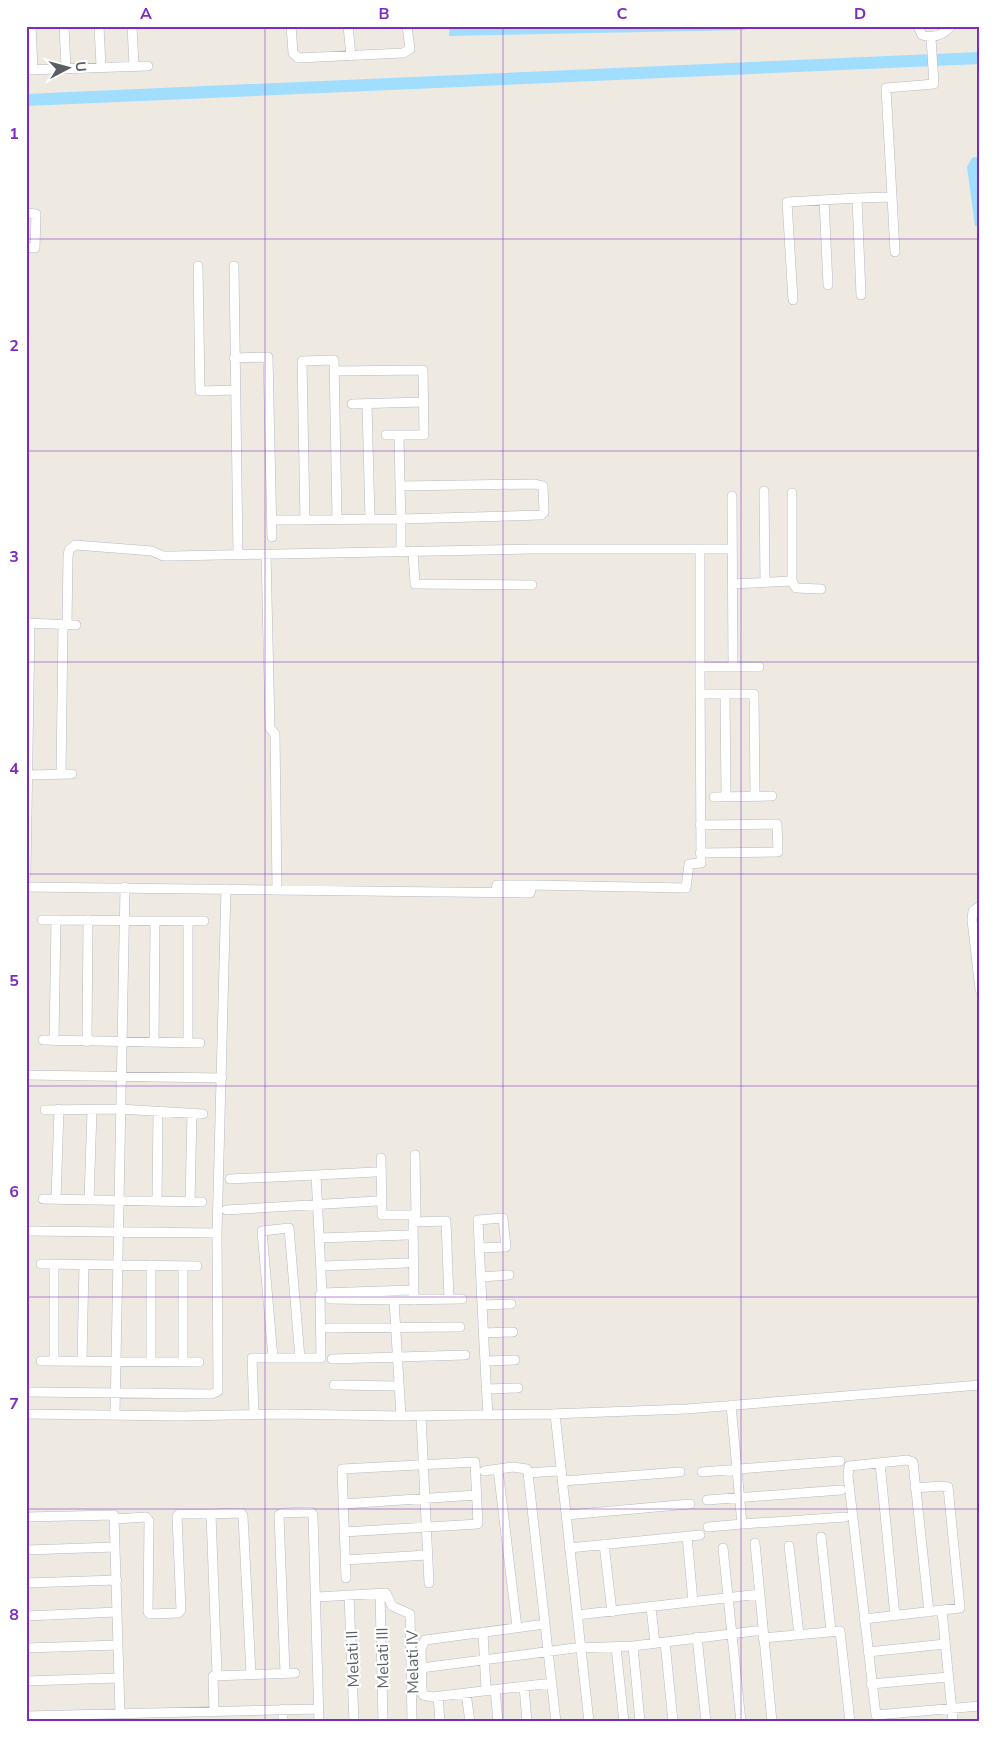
<svg xmlns="http://www.w3.org/2000/svg" width="1006" height="1748" viewBox="0 0 1006 1748" font-family="'Nunito Sans',sans-serif">
	<style>
		.water { fill: #a0ddff }
		.lines { fill: none; stroke-linecap: round; stroke-linejoin: round }
		.river { stroke: #a0ddff; stroke-width: 12 }
		.minor-casing { stroke: #b6babf; stroke-width: 10 }
		.minor { stroke: #fff; stroke-width: 9 }
		.grid { fill: none; stroke: #7b2cbf; stroke-width: 1; stroke-opacity: 0.55 }
		.labels { text-anchor: middle; stroke-width: 4.5; stroke-linejoin: round; paint-order: stroke }
		.street-label { font-size: 16px; fill: #595f64; stroke: #fff }
		.neatline { fill: none; stroke: #7b2cbf; stroke-width: 2 }
		.grid-label { font-size: 16px; text-anchor: middle; font-weight: bold; fill: #7b2cbf }
	</style>
	<rect width="100%" height="100%" fill="#eeeae1"/>
	<path class="water" d="M449,26H749L745,30L449,36Z
		M980,156V226H975L967,167L972,158Z"/>
	<g class="lines">
		<path class="river" d="M26,100L980,58"/>
		<defs>
			<path id="minor" d="M31,26L33,70
				M64,26L66,68
				M99,26L101,67
				M132,26L134,66
				M291,26L293,53L298,58L403,53L410,49L407,26
				M348,26L351,56
				M918,26L922,35C934,39 943,35 951,26
				M26,70L148,66
				M892,197L895,252
				M857,198L892,197L886,88L934,84L931,38
				M824,200L828,285
				M26,213L36,214L35,248L26,247
				M198,266L200,391L235,390
				M234,266L238,555
				M793,300L787,202L857,198L861,295
				M234,358L268,357L272,537
				M334,371L423,370L424,435H386
				M352,404L424,402
				M367,404L370,519
				M399,435L400,486
				M764,491L765,583
				M732,496L733,667
				M272,520L401,519L400,486L535,484L543,486L544,512L541,515L401,519V552
				M305,520L302,361L334,360L337,519
				M700,549V667H759
				M413,551L415,584L532,585
				M266,554L270,728L275,734L277,889
				M792,581V493
				M732,584L792,581L796,588L821,589
				M26,623L76,625
				M67,625L68,557L69,550L75,545L152,551L163,556H172L532,549H732
				M700,694H754L755,796
				M725,694L726,796
				M61,774L63,625
				M28,775L72,774
				M714,797L772,796
				M700,825L777,824L778,852L700,853
				M26,874L30,623
				M26,887L530,893L532,885L686,888L689,864L701,863L700,667
				M495,892L497,885H532
				M980,906L973,911L972,920L980,990
				M42,920L204,921
				M188,921V1042
				M43,1040L200,1043
				M54,1041L56,920
				M87,1042L88,920
				M154,1042L155,921
				M26,1075L222,1078
				M45,1110L119,1109L203,1114
				M381,1158L382,1215H416L415,1155
				M316,1175L375,1172
				M230,1179L316,1175L322,1293L320,1295L321,1358H252L254,1414
				M43,1199L202,1202
				M56,1199L59,1109
				M89,1200L92,1110
				M157,1201L158,1112
				M190,1202L192,1113
				M226,1210L377,1201
				M26,1231L217,1233
				M319,1238L408,1235
				M479,1248L506,1247L503,1218L478,1220C481,1285 484,1350 488,1415
				M41,1264L197,1266
				M322,1266L407,1263
				M481,1277L509,1275
				M322,1293L410,1290
				M330,1299L394,1300L401,1416
				M394,1300L462,1299
				M414,1300L413,1222L446,1221L449,1299
				M482,1305L511,1304
				M328,1328L460,1327
				M484,1333L513,1332
				M273,1358L262,1231L289,1228L300,1358
				M332,1359L465,1355
				M82,1360L84,1265
				M41,1361L199,1362
				M54,1361V1264
				M151,1361V1265
				M485,1361L515,1360
				M183,1362V1266
				M334,1385L399,1386
				M486,1389L518,1388
				M26,1392L212,1394L218,1391L217,1233L226,889
				M731,1405L742,1524L845,1517
				M26,1414L181,1416L283,1414L401,1416L551,1414L687,1409L980,1385
				M115,1414L125,887
				M555,1414L589,1722
				M421,1416L429,1583
				M880,1463L895,1616
				M498,1469L517,1627
				M484,1471L513,1467L527,1469L528,1473L556,1722
				M702,1472L840,1461
				M528,1473L557,1471
				M563,1481L680,1472
				M707,1500L841,1490
				M343,1504L476,1495
				M566,1515L690,1504
				M26,1517L114,1515L120,1713
				M115,1519L146,1517L149,1521L148,1612L150,1614L178,1613L181,1610L177,1516L179,1514H211
				M708,1527L742,1524
				M344,1532L478,1524L475,1462L342,1469L346,1578
				M687,1536L693,1602
				M821,1537L831,1631
				M755,1543L772,1722
				M604,1544L612,1612
				M789,1546L799,1635
				M569,1548L700,1535
				M723,1548L741,1722
				M26,1550L115,1547
				M345,1560L427,1555
				M26,1583L117,1580
				M380,1594L383,1722
				M349,1595L354,1722
				M317,1597L386,1593L392,1606L410,1614L412,1722
				M651,1608L655,1643
				M942,1611L953,1722
				M929,1612L913,1462L907,1460L849,1466L848,1476L876,1715L980,1706
				M577,1615L760,1594
				M26,1616L117,1612
				M864,1619L960,1608L948,1487L941,1486L915,1488
				M545,1624L425,1640L421,1649L422,1690L423,1695L432,1697L552,1683
				M483,1632L486,1690
				M697,1637L706,1722
				M763,1638L840,1631L850,1722
				M665,1642L673,1722
				M633,1646L640,1722
				M616,1647L624,1722
				M26,1648L118,1645
				M868,1652L945,1644
				M421,1668L575,1648L633,1646L763,1630
				M285,1673L279,1515L282,1513L311,1512L313,1515L319,1722
				M217,1674L211,1514L241,1513L243,1516L251,1674
				M26,1681L118,1678
				M871,1684L948,1677
				M524,1686L527,1722
				M495,1689L498,1722
				M466,1693L470,1722
				M438,1696L440,1722
				M283,1709V1722
				M214,1710L213,1676L295,1673
				M26,1716L318,1709"/>
		</defs>
		<use href="#minor" class="minor-casing"/>
		<use href="#minor" class="minor"/>
	</g>
	<path class="grid" d="M265,26V1722M503,26V1722M741,26V1722M26,239H980M26,451H980M26,662H980M26,874H980M26,1086H980M26,1297H980M26,1509H980"/>
	<g class="labels">
		<g class="street-label">
			<text transform="translate(382 1658) rotate(-91)" y="6">Melati III</text>
			<text transform="translate(352 1659) rotate(-92)" y="6">Melati II</text>
			<text transform="translate(412 1662) rotate(-91)" y="6">Melati IV</text>
		</g>
	</g>
	<rect width="1006" height="1748" fill="none" stroke="#ffffff" stroke-width="55"/>
	<g transform="translate(68 68) rotate(84)" stroke="#ffffff" stroke-width="4" paint-order="stroke">
	<path d="M0-4L9 19L0 12L-9 19Z" fill="#595f64"/>
	<text y="-8" font-size="14" font-weight="bold" text-anchor="middle" fill="#595f64">U</text>
	</g>
	<rect x="28" y="28" width="950" height="1692" class="neatline"/>
	<g class="grid-label">
		<text x="146" y="19">A</text>
		<text x="384" y="19">B</text>
		<text x="622" y="19">C</text>
		<text x="860" y="19">D</text>
		<text x="14" y="139">1</text>
		<text x="14" y="351">2</text>
		<text x="14" y="562">3</text>
		<text x="14" y="774">4</text>
		<text x="14" y="986">5</text>
		<text x="14" y="1197">6</text>
		<text x="14" y="1409">7</text>
		<text x="14" y="1620">8</text>
	</g>
</svg>
